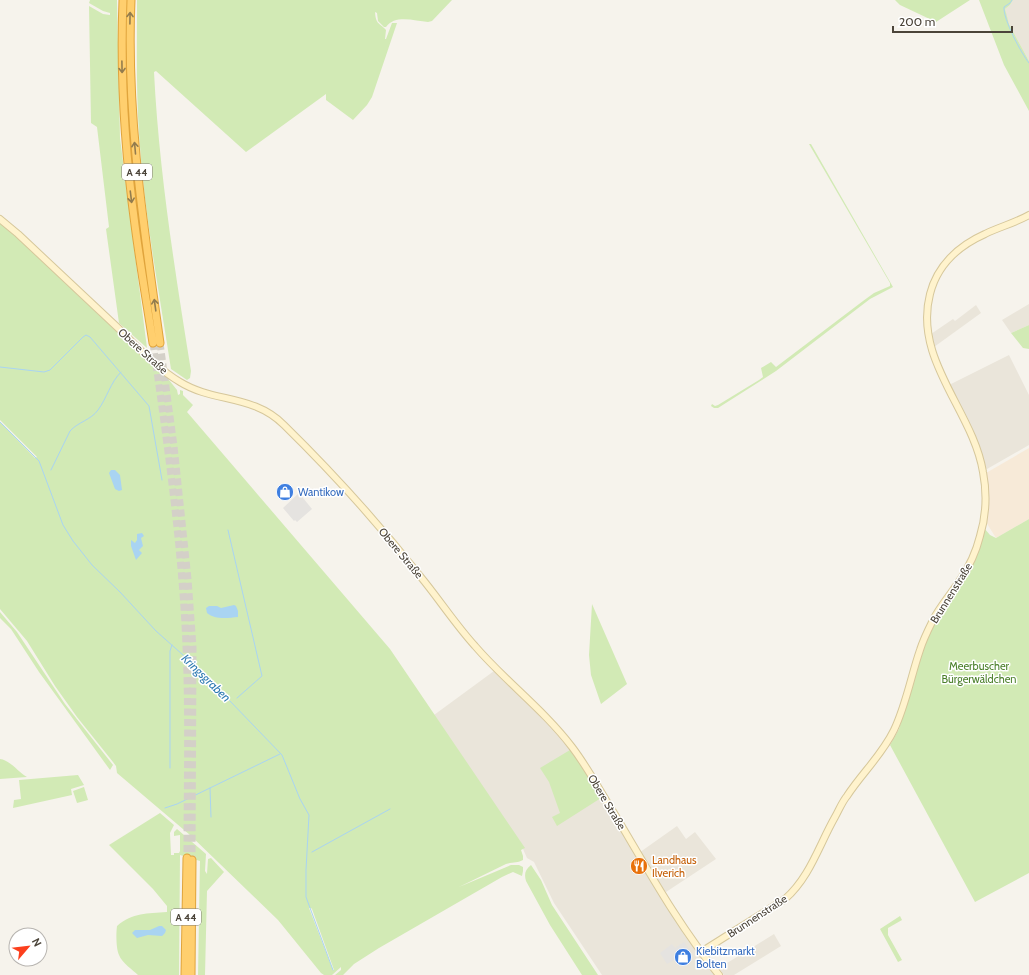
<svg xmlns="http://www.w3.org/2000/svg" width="1029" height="975" viewBox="0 0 1029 975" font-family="Cabin,sans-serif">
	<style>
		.residential { fill: #eae5da }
		.commercial { fill: #f7ead8 }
		.green { fill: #d2eab5; fill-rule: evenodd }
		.parking { fill: #e5e3e0 }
		.water { fill: #a9d4f2 }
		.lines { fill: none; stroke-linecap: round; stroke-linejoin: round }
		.stream { stroke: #a9d4f2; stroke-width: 1 }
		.highway-tunnel { stroke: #d4d0c8; stroke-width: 7; stroke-dasharray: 7 3.5; stroke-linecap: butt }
		.secondary-casing { stroke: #d6c79b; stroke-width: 8 }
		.highway-casing { stroke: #e0a43c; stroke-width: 9 }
		.secondary { stroke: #fff3cd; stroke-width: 6 }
		.highway { stroke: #ffcf6e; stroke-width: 7 }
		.oneway { stroke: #937c4e }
		.labels { text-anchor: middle; stroke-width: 3; stroke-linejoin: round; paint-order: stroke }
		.shield { fill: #fff; stroke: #817c74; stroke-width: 1 }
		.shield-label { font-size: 10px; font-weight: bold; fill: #4b4439 }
		.street-label { font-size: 11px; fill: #4b4439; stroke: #fff }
		.shop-label { font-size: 11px; fill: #366cbe; stroke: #fff; text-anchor: start }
		.park-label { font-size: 11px; fill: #4a7f2a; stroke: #fff }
		.food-label { font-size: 11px; fill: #c56008; stroke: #fff; text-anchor: start }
		.water-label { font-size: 12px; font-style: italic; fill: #2e7ab2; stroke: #fff }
	</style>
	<rect width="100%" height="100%" fill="#f6f3ec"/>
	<path class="residential" d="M1013,0H1029V61L1009,24L1006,15L1005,9L1010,5Z
		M1029,304V325L1011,333L1002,320Z
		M976,305L981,313L934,347L931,334L953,319L955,321Z
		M1009,355L1029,395V445L987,469L984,467L949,385Z
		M494,671L554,730L569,747L580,762L636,855L677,826L686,839L695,832L716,859L666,892L657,881L652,884L685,936L715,975H602L554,903L534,862L527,858L523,849L524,848L434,715Z
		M774,934L781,946L734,975H724L719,968Z"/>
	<path class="commercial" d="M1029,448V519L996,538L986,522V473Z"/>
	<path class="green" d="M90,0H117L120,138L147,348L119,323L106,229L109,227L97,127L91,123L89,6L103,14L110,15V13L103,11L89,3Z
		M137,0H452L432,21L428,22C415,21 395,14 386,27H384L378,21L377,13L375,12C376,25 379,22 386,30L385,39H386L392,23H397L372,97L367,105L353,120L326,100V94L246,152L156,71L154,72C159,172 175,271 191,371L190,378L187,380L171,369C159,291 144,213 139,134C136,89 137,45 137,0Z
		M895,0H970L936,22L900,5Z
		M979,0H1013L1010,5L1005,9L1009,24L1029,61V111L1004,65Z
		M809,144H811L893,287L870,299L776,371L718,408H714L711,406L712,404L715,406L718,405L759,380L763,377L761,368L771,362L776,367L863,301L874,293L890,286V283Z
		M0,222L17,235L161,370L177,390L178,395L180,394V390L183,391V395L193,405L187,412L390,649L525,848L521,850L523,856V860C518,863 512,862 506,864L459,887L511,865H519L523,867V871L522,876L513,872L502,877L379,948L354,964L343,975H335L341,970V967L332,975H324L321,973L278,920L190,835L117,773L116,766L113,762L77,717L55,686L27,641L0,609V422L35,458L37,457L0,420ZM309,908H311L312,909L334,970H333Z
		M1029,325V349L1023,348L1011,333Z
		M1029,519V873L975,902L890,745L899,729L925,640L938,615L953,595L984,528L990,535L996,538Z
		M592,604L627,684L601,704L591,675L589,655Z
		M0,612L17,632L65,704L113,765L110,770L39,672L11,629L0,618Z
		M570,750L584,769L601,798L557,826L552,817L560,813L549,782L540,768Z
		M0,759C10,760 18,772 27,777L0,779Z
		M78,775L84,785L71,789L72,795L13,808L14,800L21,799L19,780Z
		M84,787L88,800L77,803L73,791Z
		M160,813L174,825L170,833L171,855H174V853H179L180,851V835L174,836V832L177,829L206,854L205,871L207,874L208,859L211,858L224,872L207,891L205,975H198L200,861L180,855L179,975H138C133,970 122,963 119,955C116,949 116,933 117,926C133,912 147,914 167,912V906L153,889L109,845Z
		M531,865L541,880L552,905L598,975H582L550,925L526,881C524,874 525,870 531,865Z
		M900,916L902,920L888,928V935L902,960L898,962L880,929Z"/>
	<path class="parking" d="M299,493L312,509L297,522L295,520L294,521L283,508Z
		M684,942L690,951L667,964L660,953L672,944L675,948Z"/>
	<path class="water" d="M111,470H115L120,475L122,490L119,491L115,489L109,473Z
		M142,533L144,536L141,538L143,546L139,550L142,553L136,560L131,546V540L135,543L137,540V534Z
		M234,605L236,606L238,611V617C228,618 215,620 207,613L206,608L209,606H217L221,608Z
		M159,926H162L166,930L165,933L162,936L148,935L137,938L132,933L135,930H150Z"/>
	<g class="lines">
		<path class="stream" d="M1012,0L1010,3L1004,7C1003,19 1021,53 1029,63
			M0,367L44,372L50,370L83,337L86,335L90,337L149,406L162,480
			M0,422L39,461L63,525L73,541L92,565L120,592L156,631L201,671L282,755L300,799L309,815L306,870V897L333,970
			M51,470L70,431C78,422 91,420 98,410C107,398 110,383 121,372
			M228,530L262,676L237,698
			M170,768V651L172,645
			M210,788L211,817
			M165,808L177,804L280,754
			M312,852L390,809"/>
		<path class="highway-tunnel" d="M153,343C167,443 182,545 186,646C189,717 187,788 187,858
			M160,343L174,446L188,579L193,647L192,860"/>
		<defs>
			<path id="secondary" d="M0,219L18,234C51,265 84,296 117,327C137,346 156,368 180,382C214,403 253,394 284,425C332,472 378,523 420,576C439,599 455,624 475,646C505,681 544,710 572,747C588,768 600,791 614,813C647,868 678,925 719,975
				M701,952L785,899C810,877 819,845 835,817C839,810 842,802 847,796C862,773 882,755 894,730C906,705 911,676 920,650C923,640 928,630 933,620C940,606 951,594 960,580C969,567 976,552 980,536C986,516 987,493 983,472C973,411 913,360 930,294C937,266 958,246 985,234C999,227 1015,223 1029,215"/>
			<path id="highway" d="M123,0C120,75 125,151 135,225C140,264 147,304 153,343
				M131,0C126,116 144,229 160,343
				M185,975L187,858
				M191,975L192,860"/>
		</defs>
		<use href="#secondary" class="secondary-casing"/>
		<use href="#highway" class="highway-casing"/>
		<use href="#secondary" class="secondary"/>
		<use href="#highway" class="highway"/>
	</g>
	<defs><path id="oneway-shaft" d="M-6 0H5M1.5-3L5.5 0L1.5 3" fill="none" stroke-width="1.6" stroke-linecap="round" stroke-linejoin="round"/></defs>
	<g class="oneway">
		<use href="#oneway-shaft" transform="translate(130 18) rotate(-89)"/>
		<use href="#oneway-shaft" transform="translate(122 67) rotate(89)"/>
		<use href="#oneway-shaft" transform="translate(135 148) rotate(-95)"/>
		<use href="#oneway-shaft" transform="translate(131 197) rotate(83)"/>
		<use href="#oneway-shaft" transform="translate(155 305) rotate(-98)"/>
	</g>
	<defs>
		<symbol id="shop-disc" viewBox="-11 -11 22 22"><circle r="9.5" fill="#3f7fe0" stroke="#fff"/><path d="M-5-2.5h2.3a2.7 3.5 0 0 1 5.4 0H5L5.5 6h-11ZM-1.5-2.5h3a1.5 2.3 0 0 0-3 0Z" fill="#fff"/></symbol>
		<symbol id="restaurant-disc" viewBox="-11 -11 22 22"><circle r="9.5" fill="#e8710a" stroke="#fff"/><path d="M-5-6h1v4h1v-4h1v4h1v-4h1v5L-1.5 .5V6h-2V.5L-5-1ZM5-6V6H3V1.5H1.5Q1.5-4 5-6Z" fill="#fff"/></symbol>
	</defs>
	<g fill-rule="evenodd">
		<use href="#shop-disc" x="275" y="482" width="20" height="20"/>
		<use href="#restaurant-disc" x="629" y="856" width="20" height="20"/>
		<use href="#shop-disc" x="673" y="947" width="20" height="20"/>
	</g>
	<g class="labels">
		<g class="shield">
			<rect x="122" y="164" width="30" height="16" rx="3"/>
			<rect x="171" y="909" width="30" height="16" rx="3"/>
		</g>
		<g class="shield-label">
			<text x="137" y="176">A 44</text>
			<text x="186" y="921">A 44</text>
		</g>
		<g class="street-label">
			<text transform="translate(143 351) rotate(42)" y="4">Obere Straße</text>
			<text transform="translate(401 553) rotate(50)" y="4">Obere Straße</text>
			<text transform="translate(951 593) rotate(-58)" y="4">Brunnenstraße</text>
			<text transform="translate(607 802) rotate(59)" y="4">Obere Straße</text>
			<text transform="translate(757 916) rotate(-33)" y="4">Brunnenstraße</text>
		</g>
		<g class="shop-label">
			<text x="298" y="496">Wantikow</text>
			<text x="696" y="955">Kiebitzmarkt<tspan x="696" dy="13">Bolten</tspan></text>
		</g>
		<g class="park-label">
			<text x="979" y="670">Meerbuscher<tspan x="979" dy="13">Bürgerwäldchen</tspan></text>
		</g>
		<g class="food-label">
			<text x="652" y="864">Landhaus<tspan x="652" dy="13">Ilverich</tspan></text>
		</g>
		<g class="water-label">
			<text transform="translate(206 678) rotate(44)" y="4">Kringsgraben</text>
		</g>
	</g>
	<g transform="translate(28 947) rotate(62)"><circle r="19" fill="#ffffff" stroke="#b7b4b0"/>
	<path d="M0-3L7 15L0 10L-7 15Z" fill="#fc3f1d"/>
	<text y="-6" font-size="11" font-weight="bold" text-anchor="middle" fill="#4b4439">N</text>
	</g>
	<path d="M893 26v6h119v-6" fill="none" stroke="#4b4439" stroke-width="2"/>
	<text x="899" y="26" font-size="12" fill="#4b4439" stroke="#ffffff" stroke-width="3" paint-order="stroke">200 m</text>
</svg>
